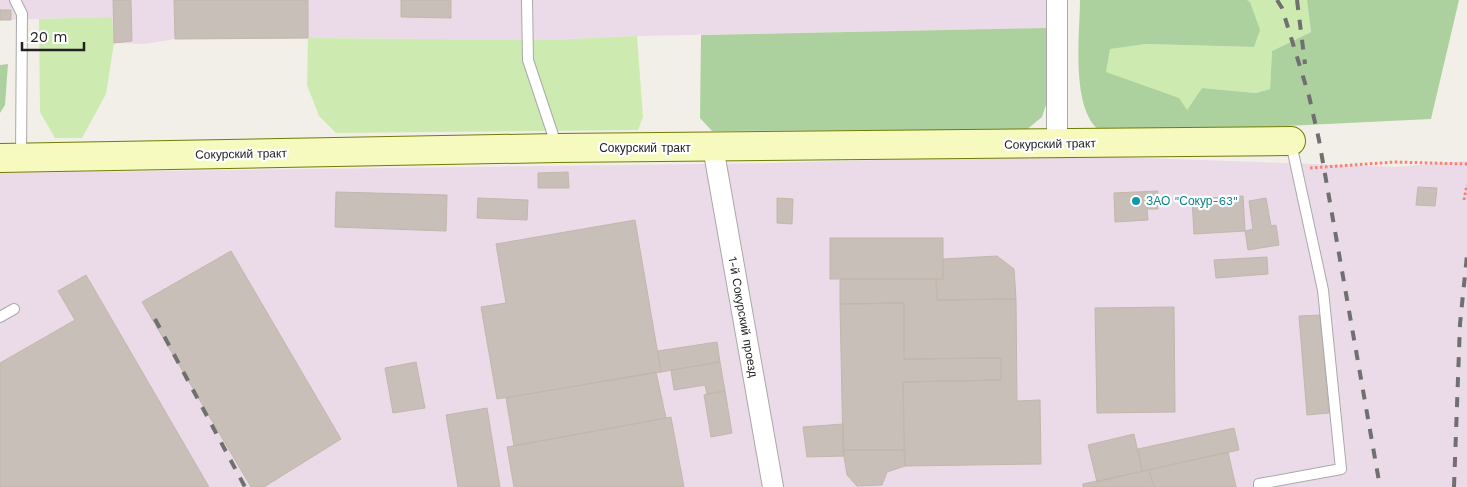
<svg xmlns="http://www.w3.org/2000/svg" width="1467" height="487" viewBox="0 0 1467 487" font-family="'Work Sans',sans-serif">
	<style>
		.industrial { fill: #ebdbe8 }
		.grass { fill: #cdebb0 }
		.forest { fill: #add19e }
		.building { fill: #c7bfb8; stroke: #c4b6ab }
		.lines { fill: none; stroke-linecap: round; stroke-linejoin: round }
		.lane-casing { stroke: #a9a9a9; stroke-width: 12 }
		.street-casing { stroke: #a9a9a9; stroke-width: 22 }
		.secondary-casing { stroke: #707d05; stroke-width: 30 }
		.path { stroke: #fa8072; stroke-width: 3; stroke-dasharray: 2.5 2.5; stroke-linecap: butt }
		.lane { stroke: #fff; stroke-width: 10 }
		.street { stroke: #fff; stroke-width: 20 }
		.secondary { stroke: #f7fabf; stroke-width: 28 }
		.rail { stroke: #707070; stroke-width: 4; stroke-dasharray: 10 10; stroke-linecap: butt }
		.culture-dot { fill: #0f9aa8; stroke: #fff; stroke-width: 2 }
		.labels { text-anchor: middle; stroke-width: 4.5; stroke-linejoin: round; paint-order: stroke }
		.street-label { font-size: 12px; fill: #222; stroke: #fff }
		.culture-label { font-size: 12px; fill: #0d838f; stroke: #fff; text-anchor: start }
	</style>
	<rect width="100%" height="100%" fill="#f2efe9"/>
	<path class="industrial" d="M0,0H1046V28L637,36L547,40L308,38L175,39L145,44L114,43L112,17L0,20Z
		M1056,155L1396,167L1467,161V487H0V173L774,163Z"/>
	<path class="grass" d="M1247,0H1307L1311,32L1272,51L1270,89L1256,93L1202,88L1187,110L1105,72L1110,48L1145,44L1253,47L1250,2Z
		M112,17L114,43L106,94L82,138H55L40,112L39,19Z
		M637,36L643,117L638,130L336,133L319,116L307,85L308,38L547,40Z"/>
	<path class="forest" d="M1080,0H1247L1250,2L1260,30L1254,47L1145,44L1110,49L1106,72L1179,98L1187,110L1202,88L1256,93L1270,89L1272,51L1311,32L1307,0H1459L1431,119L1115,134C1111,133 1104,133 1100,131C1070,109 1080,33 1080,0Z
		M1046,28L1048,99L1042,117L1026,130L712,131L700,118L701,35Z
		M8,64L5,105L0,113V65Z"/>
	<path class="building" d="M113,0H131L132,41L114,43Z
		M174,0H308V38L175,39Z
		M401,0H451V18L401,17Z
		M0,10H11V20H0Z
		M568,172L569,188H538V173Z
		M1418,187L1437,188L1435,206L1416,205Z
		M1158,191V209H1147L1148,220L1115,222L1114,193Z
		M336,192L447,195L446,231L335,227Z
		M1243,196L1245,231L1194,234L1192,199Z
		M478,198L528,200L527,220L477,218Z
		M777,198L793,199L792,224L777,223Z
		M1266,198L1271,226L1276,225L1279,245L1248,250L1245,231L1253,229L1249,201Z
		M635,220L661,372L497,399L481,307L506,303L496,244Z
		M830,238H943V279H830Z
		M231,251L341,439L264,487H251L142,302Z
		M997,256L1014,269L1016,299L937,300L936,279H943V259Z
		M1267,257L1268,274L1216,278L1214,260Z
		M86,275L209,487H0V363L75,320L58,291Z
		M840,279H936L937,300L1016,299L1017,401L1040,400L1041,464L905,466L903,382L1001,380V358L904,359V303L840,304Z
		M904,303V359L1001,358V380L903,382L904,450H843L840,304Z
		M1174,307L1175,412L1097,413L1095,308Z
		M1320,315L1329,413L1307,415L1299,316Z
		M717,342L720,362L661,372L658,351Z
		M416,362L425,408L393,413L385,368Z
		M720,362L725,391L707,394L705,385L674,390L671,370Z
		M656,372L666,418L514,446L506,398Z
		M725,391L732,433L711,437L704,395Z
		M487,408L500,487H458L446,415Z
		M671,417L684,487H514L507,447Z
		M843,424L844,456L807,457L803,427Z
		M1234,428L1239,450L1142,471L1138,449Z
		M1134,434L1142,471L1097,482L1088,445Z
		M843,450H904L905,466L887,472L882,485L857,486L847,475Z
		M1228,452L1236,487H1154L1149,470Z
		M1149,470L1154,487H1083V484Z"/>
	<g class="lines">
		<defs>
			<path id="lane" d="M15,0L22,14L21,157
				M527,0L528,60L557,147
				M0,317L14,309
				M1259,487V484L1341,469L1323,290L1291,143"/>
			<path id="street" d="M1057,0V144
				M713,147L773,487"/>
			<path id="secondary" d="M0,158L557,148L1291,141"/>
		</defs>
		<use href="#lane" class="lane-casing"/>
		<use href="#street" class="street-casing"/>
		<use href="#secondary" class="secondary-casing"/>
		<path class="path" d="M1310,168L1395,162L1467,164
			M1464,200L1467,185"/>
		<use href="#lane" class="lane"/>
		<use href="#street" class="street"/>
		<use href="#secondary" class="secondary"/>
		<path class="rail" d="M1277,0L1282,8L1309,96L1319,140L1380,487
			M1297,0L1305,64
			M155,319L245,487
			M1454,487L1460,324L1467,255"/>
	</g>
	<circle class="culture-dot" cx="1136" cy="201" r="5"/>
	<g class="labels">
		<g class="street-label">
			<text transform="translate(1050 144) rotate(-1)" y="4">Сокурский тракт</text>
			<text x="645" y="152">Сокурский тракт</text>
			<text transform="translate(241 154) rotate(-1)" y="4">Сокурский тракт</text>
			<text transform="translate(743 317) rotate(80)" y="4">1-й Сокурский проезд</text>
		</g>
		<g class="culture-label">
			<text x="1146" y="205">ЗАО "Сокур-63"</text>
		</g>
	</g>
	<path d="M22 42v8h62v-8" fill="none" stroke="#222222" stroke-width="2.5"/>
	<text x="30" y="42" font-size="15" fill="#222222" stroke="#ffffff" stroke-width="4" paint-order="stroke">20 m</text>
</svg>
